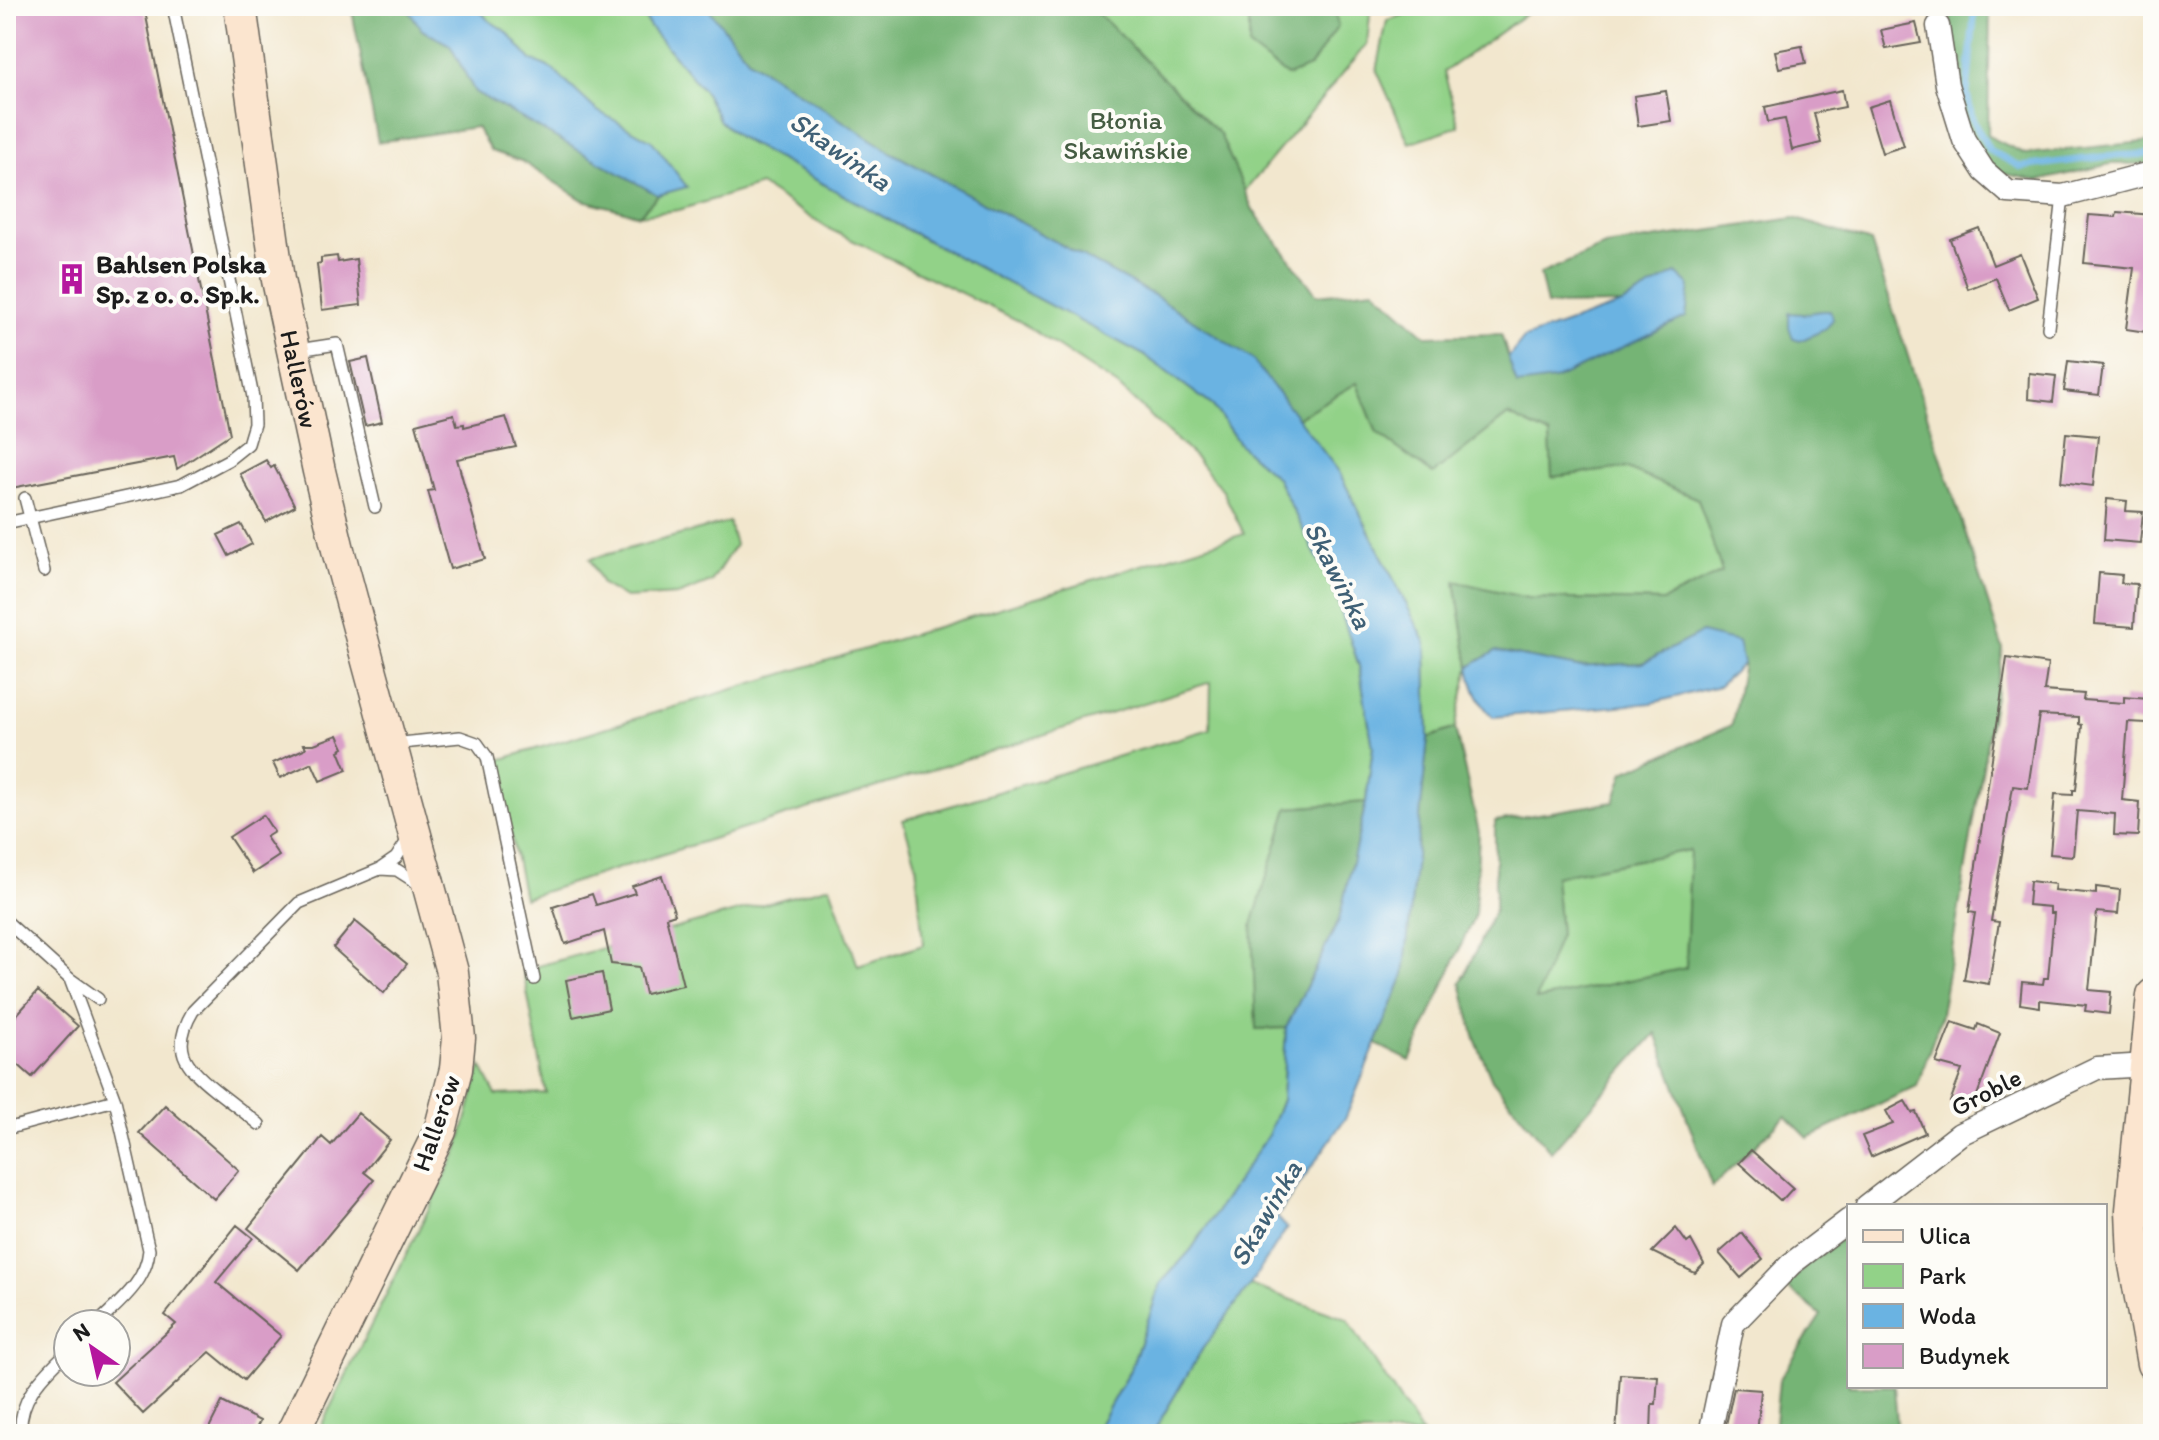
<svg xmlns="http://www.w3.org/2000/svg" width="2159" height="1440" viewBox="0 0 2159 1440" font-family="Itim,sans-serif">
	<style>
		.green { fill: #92d288; stroke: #577752; stroke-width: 2 }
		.forest { fill: #75b474; stroke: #486848; stroke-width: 2; fill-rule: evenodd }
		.water { fill: #6ab3e2; stroke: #43687f; stroke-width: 2 }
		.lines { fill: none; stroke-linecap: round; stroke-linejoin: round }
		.stream { stroke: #6ab3e2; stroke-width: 7 }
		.building { fill: #d99dc7 }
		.lane-casing { stroke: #67635a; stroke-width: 14 }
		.street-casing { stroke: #67635a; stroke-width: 25 }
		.secondary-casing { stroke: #67635a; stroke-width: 35 }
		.lane { stroke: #fff; stroke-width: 11 }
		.street { stroke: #fff; stroke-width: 22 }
		.secondary { stroke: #fbe5cf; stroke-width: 32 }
		.labels { text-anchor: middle; stroke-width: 8; stroke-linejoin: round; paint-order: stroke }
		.park-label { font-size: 26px; fill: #455c42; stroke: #fdfcf7 }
		.poi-label { font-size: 26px; font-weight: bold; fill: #1c1c1c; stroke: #fdfcf7; text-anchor: start }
		.street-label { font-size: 26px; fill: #1c1c1c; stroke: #fdfcf7 }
		.water-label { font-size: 28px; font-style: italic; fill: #3f6075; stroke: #fdfcf7 }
	</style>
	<rect width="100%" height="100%" fill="#fdfcf7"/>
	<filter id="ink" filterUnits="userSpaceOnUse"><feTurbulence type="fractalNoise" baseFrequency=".0125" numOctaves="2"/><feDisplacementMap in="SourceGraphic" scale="16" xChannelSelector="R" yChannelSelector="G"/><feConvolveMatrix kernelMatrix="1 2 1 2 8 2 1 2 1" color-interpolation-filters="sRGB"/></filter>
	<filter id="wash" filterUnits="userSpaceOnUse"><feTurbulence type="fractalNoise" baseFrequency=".006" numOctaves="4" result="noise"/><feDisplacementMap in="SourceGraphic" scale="32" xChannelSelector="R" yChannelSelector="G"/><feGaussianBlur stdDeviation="1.8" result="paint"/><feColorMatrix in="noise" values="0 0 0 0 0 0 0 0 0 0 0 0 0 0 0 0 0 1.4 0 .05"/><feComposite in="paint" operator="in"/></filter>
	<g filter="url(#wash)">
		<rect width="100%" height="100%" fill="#f2e7ce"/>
		<path class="green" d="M476,6H640L649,26L704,91L720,121L738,137L898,225L1144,355L1213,406L1240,445L1277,478L1334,591L1359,666L1373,747L1366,802L1288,808L1257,1029L1286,1028L1282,1099L1269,1135L1191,1250L1161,1283L1131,1368L1094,1434H317L458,1150L481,1066L496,1095L546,1093L523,970L830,886L858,966L923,945L916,863L903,820L1210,729L1211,682L524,898L496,761L1244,534L1223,491L1197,459L1118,386L1019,321L827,228L760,185L679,210L639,215L658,195L686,187L652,141L596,110L551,68L531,60L507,32L488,20Z
			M706,6H1371L1367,44L1157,297Z
			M1433,6H1525L1527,13L1444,72L1459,126L1409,143L1377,71L1387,20Z
			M1357,383L1377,433L1433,473L1508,415L1550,435L1552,477L1625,468L1698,499L1723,572L1663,601L1527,598L1455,582L1469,667L1455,728L1428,738L1426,643L1339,472L1297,418Z
			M729,522L735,545L711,582L678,595L625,598L602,584L590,559Z
			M1690,850L1686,968L1535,1000L1560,934L1555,876Z
			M1250,1285L1347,1319L1422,1434H1152L1203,1348Z"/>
		<path class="forest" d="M351,6H406L422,30L450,44L475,92L658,195L639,215L583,200L521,161L491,151L476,127L378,142Z
			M706,6H1086L1100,15L1220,134L1253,210L1317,295L1374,289L1426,336L1501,334L1517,384L1676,273L1622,304L1547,305L1540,274L1605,246L1794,218L1871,242L2003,649L1940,1020L1917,1086L1808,1138L1786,1116L1712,1187L1656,1033L1551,1152L1492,1080L1475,1039L1461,983L1495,909V821L1614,802L1624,772L1732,725L1743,663L1702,633L1643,663L1577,667L1496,651L1469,667L1455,581L1527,598L1663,601L1722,572L1698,499L1625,468L1552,477L1550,435L1508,415L1433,474L1377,433L1357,383L1297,418L1251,359L1157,297L892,153L750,61ZM1690,850L1686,968L1536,1000L1560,934L1555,876Z
			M1231,6H1334L1338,26L1310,67L1287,76L1249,47V21Z
			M1949,6H1990L1988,136L2025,154L2153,141V164H2111L2038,181L1997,172L1966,141Z
			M1455,728L1479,832L1475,914L1410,1061L1376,1044L1404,975L1428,738Z
			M1366,802L1339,920L1286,1028L1256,1029L1252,925L1288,808Z
			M1849,1233V1386H1894L1898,1434H1774L1779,1380L1821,1315L1786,1287L1806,1266Z"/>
		<path class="water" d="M406,6H476L488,20L507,32L531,60L551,68L596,110L652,141L687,187L658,195L475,92L450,45L422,30Z
			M640,6H706L750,61L892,153L1157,297L1252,359L1339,472L1426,643L1428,738L1404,975L1346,1117L1277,1217L1287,1228L1250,1285L1203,1348L1152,1434H1094L1131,1368L1161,1283L1191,1250L1268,1135L1282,1100L1286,1028L1339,920L1366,802L1373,747L1359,666L1334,591L1277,478L1240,445L1213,406L1144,355L898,225L738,137L720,121L704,91L649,26Z
			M1676,273L1690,286L1686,317L1554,380L1517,385L1508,358L1524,338L1622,304Z
			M1821,311H1830L1833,319L1826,329L1800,341L1793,339L1789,327V313L1803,314Z
			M1701,633L1738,642L1743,663L1719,686L1652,703L1493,717C1478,703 1472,686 1469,667L1496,651L1577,667L1643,663Z"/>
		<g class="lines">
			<path class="stream" d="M1975,6L1967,93L1972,119L1989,150L2021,167L2110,156L2153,154"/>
		</g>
		<g id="blocks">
			<path class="building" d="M6,6H144L230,434L177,469L174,457L6,489Z
				M1916,23L1921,43L1886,49L1881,30Z
				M1802,46L1806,63L1779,68L1775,51Z
				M1842,90L1845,107L1814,113L1821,143L1792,150L1785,119L1768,122L1765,107Z
				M1666,91L1671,121L1638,126L1634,96Z
				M1890,100L1904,146L1882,153L1868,107Z
				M2117,212L2153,215V333L2126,329L2134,268L2084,263L2089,215L2116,217Z
				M1979,228L1993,265L2020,254L2038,298L2009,310L1996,278L1968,289L1950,239Z
				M337,256L338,262L356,259L361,305L322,310L317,264L321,263V258Z
				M368,358L382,422L365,426L350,362Z
				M2068,361L2103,365L2099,395L2064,391Z
				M2029,373L2056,376L2053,402L2028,399Z
				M454,414L457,425L464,424V427L506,417L516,447L457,459L485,559L450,569L428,491L434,490L416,424Z
				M2066,433L2098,436L2093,486L2061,482Z
				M266,460L271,468L274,466L295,506L266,522L240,474Z
				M2107,499L2127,501L2126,511L2143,512L2140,543L2104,540Z
				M241,524L252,544L229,556L218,535Z
				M2099,573L2122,575L2121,583L2137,584L2134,627L2095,624Z
				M2007,658L2048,664L2044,691L2084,694L2083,700L2124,703V697L2149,699L2147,723L2128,722L2122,800L2140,802L2138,836L2114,835L2115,814L2077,811L2073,856L2050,854L2055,794L2073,795V790H2076L2082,725L2079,724V717L2039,715L2028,788L2013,786L1991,921L1999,922L1989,984L1964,980L1975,913L1969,912Z
				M338,735L344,748L339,751L347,770L320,781L312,763L280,778L273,763L306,748L304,744H314Z
				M263,815L274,832L266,837L279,856L253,873L229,837Z
				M662,876L675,914L666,917L683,985L645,994L639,967L611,964L604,931L565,944L553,907L592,894L596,905L635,893L632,886Z
				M2030,881L2055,884L2054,890L2096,894V887L2120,890L2118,914L2097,912L2089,990L2111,992L2109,1014L2085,1011L2086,1005L2040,1000V1007L2020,1004L2022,982L2043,984L2044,978H2048L2054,913H2050V907L2028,905Z
				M355,921L407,964L384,993L333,948Z
				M602,973L609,1009L573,1017L566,980Z
				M38,991L78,1026L32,1077L6,1054V1027Z
				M1952,1022L1976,1030L1978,1024L2000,1033L1972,1109L1950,1102L1962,1070L1936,1063Z
				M1905,1101L1912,1113L1916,1112L1925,1133L1871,1157L1862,1136L1893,1124L1886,1111Z
				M165,1105L239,1170L214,1199L139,1133Z
				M358,1113L390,1140L364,1172L374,1180L299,1270L248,1228L322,1137L331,1145Z
				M1751,1150L1793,1188L1781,1201L1739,1163Z
				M237,1225L253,1238L216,1282L281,1336L244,1380L210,1352L143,1414L113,1382L176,1324L165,1315Z
				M1676,1228L1687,1243L1691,1240L1704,1264L1695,1273L1652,1252Z
				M1742,1233L1763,1259L1741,1278L1719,1253Z
				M1620,1374L1658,1376L1656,1404H1652L1651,1434H1616Z
				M1734,1388L1761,1390L1757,1434H1724Z
				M222,1402L260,1421L253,1434H206Z"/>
		</g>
	</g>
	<g filter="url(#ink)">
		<use href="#blocks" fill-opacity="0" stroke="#67635a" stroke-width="2"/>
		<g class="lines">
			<defs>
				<path id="lane" d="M2048,328L2063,196
					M298,350L337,344L375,507
					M25,498L44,571
					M6,523L181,485L228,460L248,444L254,424L253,397L173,6
					M392,744L460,737L477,743L487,757L534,979
					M409,838L396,858L380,869L397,870L419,884
					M6,921L70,979L98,999
					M70,979L115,1100L149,1250C146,1283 119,1302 97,1324
					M259,1124C244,1112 229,1101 214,1089C184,1065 171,1048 193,1011L299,903L380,869
					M6,1129L115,1100
					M21,1434C18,1397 44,1375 68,1351"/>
				<path id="street" d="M1938,26L1947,85L1964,140L1984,171L2008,192L2063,196L2143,175L2153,176
					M1867,1206L1960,1134L2097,1068L2147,1065
					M1710,1434L1733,1324L1791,1264L1849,1220"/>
				<g id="secondary">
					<path id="s1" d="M240,6L278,280L319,471L339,554L452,972L459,1038L456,1069L440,1131L292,1434"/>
					<path d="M2153,995L2132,1210L2134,1259L2153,1364"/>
				</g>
			</defs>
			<use href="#lane" class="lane-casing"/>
			<use href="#street" class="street-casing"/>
			<use href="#secondary" class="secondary-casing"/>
			<use href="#lane" class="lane"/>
			<use href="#street" class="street"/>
			<use href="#secondary" class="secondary"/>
		</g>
	</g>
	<defs>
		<symbol id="building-bare" viewBox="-9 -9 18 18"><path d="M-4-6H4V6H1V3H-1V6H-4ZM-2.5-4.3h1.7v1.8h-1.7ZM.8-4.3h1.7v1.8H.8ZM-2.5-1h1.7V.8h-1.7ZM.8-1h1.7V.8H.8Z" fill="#b5179e" stroke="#fdfcf7" stroke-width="2.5" paint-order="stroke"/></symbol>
	</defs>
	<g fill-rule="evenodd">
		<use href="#building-bare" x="50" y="257" width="44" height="44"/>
	</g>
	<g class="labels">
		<g class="park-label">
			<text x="1126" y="129">Błonia<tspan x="1126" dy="30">Skawińskie</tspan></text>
		</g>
		<g class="poi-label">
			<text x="96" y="273">Bahlsen Polska<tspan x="96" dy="30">Sp. z o. o. Sp.k.</tspan></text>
		</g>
		<g class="street-label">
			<text dy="9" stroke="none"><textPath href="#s1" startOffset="378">Hallerów</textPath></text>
			<text transform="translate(1986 1092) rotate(-27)" y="9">Groble</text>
			<text transform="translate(436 1123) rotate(-71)" y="9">Hallerów</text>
		</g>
		<g class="water-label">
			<text transform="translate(841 151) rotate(35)" y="10">Skawinka</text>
			<text transform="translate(1339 575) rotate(63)" y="10">Skawinka</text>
			<text transform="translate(1265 1213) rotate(-60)" y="10">Skawinka</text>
		</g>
	</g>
	<rect width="2159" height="1440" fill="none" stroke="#fdfcf7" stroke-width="32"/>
	<rect x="1847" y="1204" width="260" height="184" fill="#fdfcf7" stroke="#a3a29f" stroke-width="2"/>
	<rect x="1863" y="1230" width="40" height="12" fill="#fbe5cf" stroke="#a3a29f" stroke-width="2"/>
	<text x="1919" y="1244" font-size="24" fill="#1c1c1c">Ulica</text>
	<rect x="1863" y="1264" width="40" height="24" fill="#92d288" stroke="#a3a29f" stroke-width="2"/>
	<text x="1919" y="1284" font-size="24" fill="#1c1c1c">Park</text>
	<rect x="1863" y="1304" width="40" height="24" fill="#6ab3e2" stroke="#a3a29f" stroke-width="2"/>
	<text x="1919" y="1324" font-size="24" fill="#1c1c1c">Woda</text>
	<rect x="1863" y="1344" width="40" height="24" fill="#d99dc7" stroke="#a3a29f" stroke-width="2"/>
	<text x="1919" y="1364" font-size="24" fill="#1c1c1c">Budynek</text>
	<g transform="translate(92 1348) rotate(326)"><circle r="38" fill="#fdfcf7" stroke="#a3a29f" stroke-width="2"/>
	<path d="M0-6L14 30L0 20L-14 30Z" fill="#b5179e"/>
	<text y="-12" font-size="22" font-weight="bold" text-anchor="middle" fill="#1c1c1c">N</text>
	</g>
</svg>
